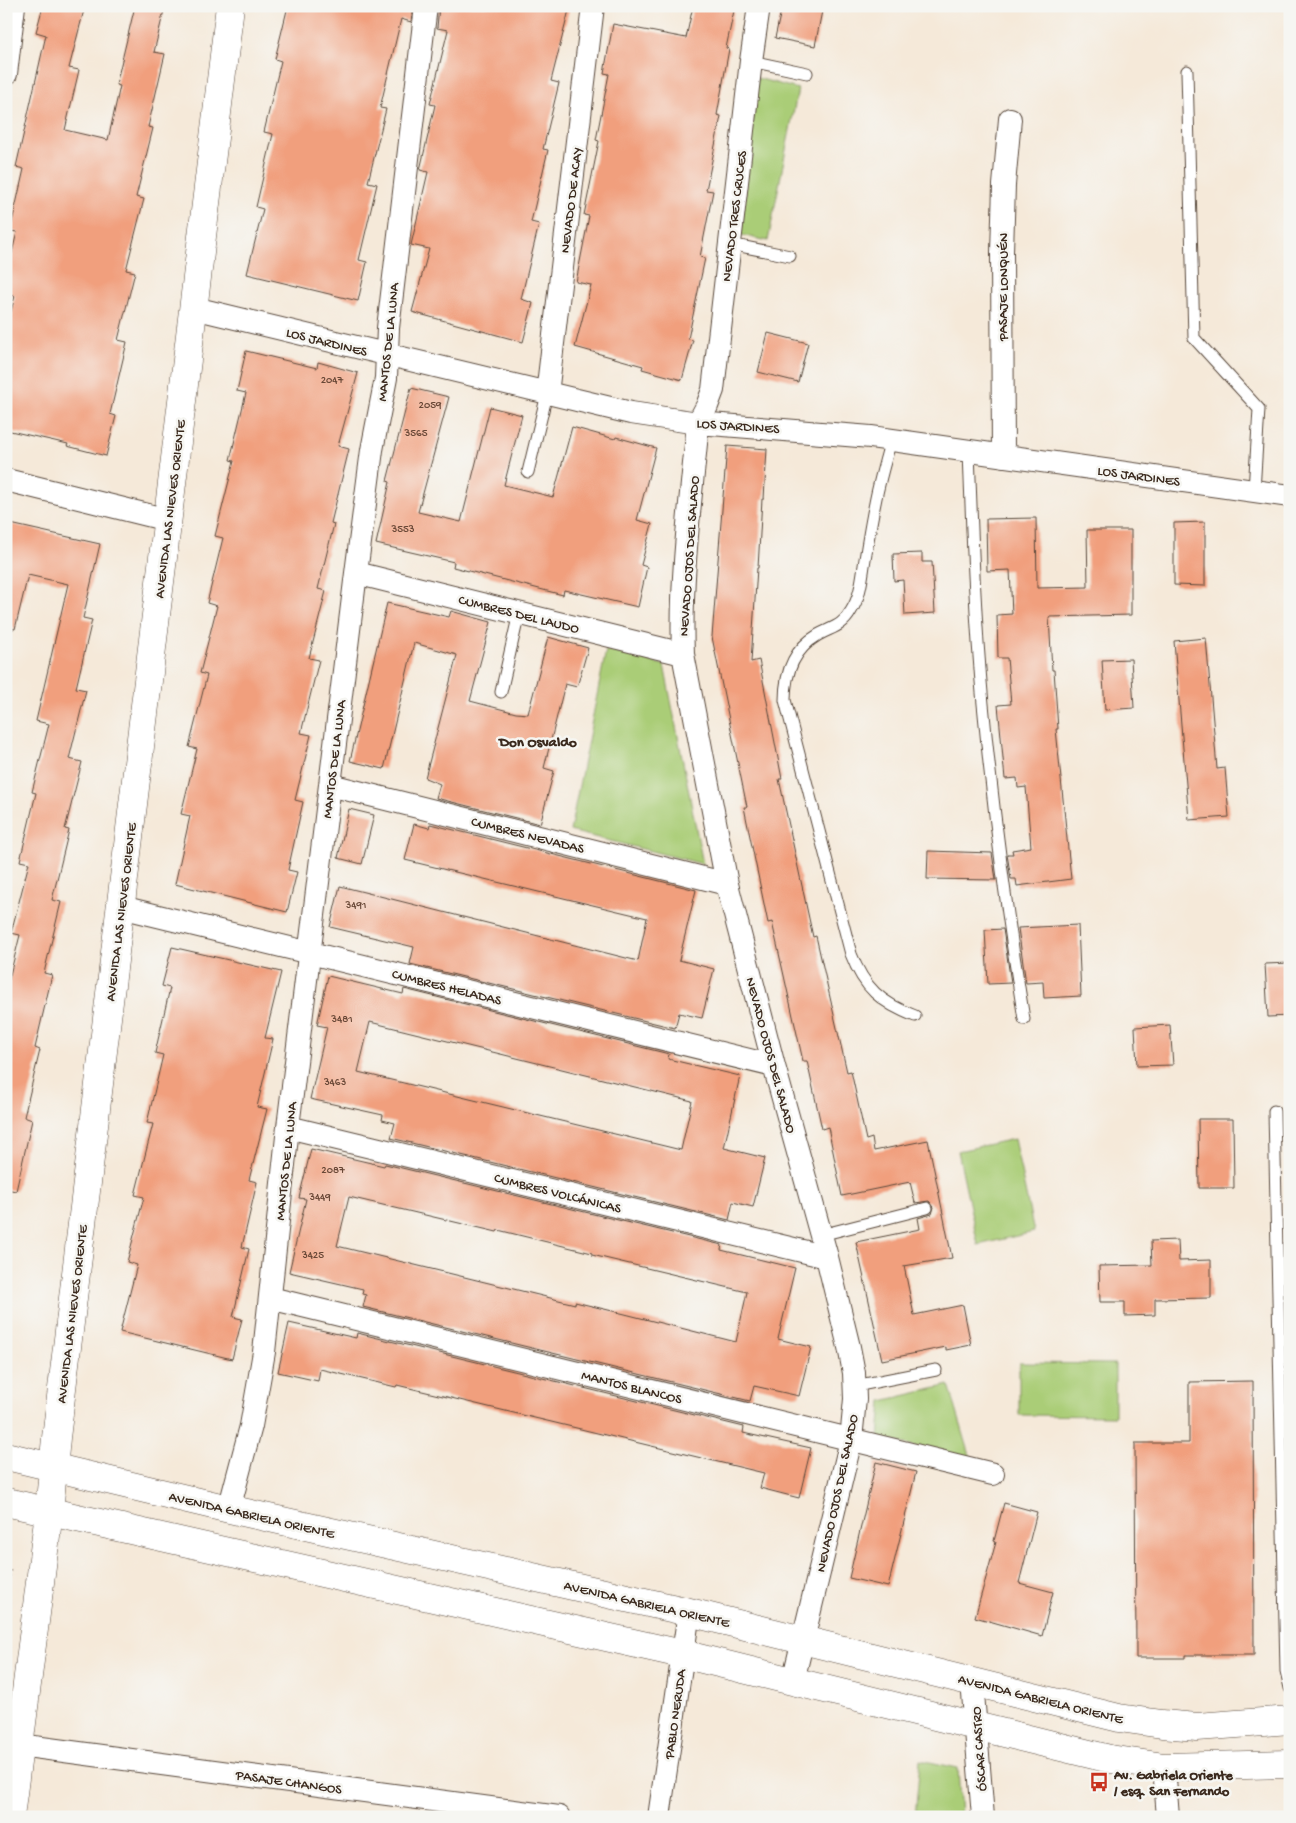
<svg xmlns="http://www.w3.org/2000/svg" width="1296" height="1823" viewBox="0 0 1296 1823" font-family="'Gochi Hand',sans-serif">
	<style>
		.green { fill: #aacd77; stroke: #727c4a }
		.building { fill: #f19f7d; fill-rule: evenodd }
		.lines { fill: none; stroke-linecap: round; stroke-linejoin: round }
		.service-casing { stroke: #57473a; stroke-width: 13 }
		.minor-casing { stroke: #57473a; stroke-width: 24 }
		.tertiary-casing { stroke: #57473a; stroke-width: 29 }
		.secondary-casing { stroke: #57473a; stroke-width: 29 }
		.path { stroke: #57473a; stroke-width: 3; stroke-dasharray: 1 4; stroke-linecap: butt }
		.service { stroke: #fff; stroke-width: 11 }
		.minor { stroke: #fff; stroke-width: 22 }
		.tertiary { stroke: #fff; stroke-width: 28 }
		.secondary { stroke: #fff; stroke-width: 28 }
		.labels { text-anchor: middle; stroke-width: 5; stroke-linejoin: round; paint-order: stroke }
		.number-label { font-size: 11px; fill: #684736 }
		.street-label { font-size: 14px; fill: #3b2a1e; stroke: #f6f6f2 }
		.poi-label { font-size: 14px; font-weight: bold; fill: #3b2a1e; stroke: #f6f6f2; text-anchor: start }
		.neighbourhood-label { font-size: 15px; font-weight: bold; fill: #3b2a1e; stroke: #f6f6f2 }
	</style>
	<rect width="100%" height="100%" fill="#f6f6f2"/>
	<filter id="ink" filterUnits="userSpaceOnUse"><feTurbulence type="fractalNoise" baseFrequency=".02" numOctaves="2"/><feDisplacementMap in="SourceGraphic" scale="10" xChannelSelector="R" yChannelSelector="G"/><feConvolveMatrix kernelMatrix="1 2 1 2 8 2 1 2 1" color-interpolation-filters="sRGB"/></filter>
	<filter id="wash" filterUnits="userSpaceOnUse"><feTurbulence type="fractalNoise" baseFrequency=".0096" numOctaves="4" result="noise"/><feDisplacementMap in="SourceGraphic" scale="20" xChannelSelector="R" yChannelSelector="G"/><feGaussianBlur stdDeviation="1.12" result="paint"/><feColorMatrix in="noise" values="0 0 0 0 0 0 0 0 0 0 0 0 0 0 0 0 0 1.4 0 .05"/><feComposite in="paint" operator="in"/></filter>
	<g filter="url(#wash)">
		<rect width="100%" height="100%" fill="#f5e9d9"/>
		<path class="green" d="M757,78L798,89L768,241L741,235Z
			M606,650L664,665L703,864L570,831Z
			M1014,1139L1034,1232L978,1245L958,1151Z
			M1019,1363L1115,1364V1416L1019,1415Z
			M949,1385L971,1459L879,1438L882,1401Z
			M920,1760L958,1768L961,1817H915Z"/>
		<g id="blocks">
			<path class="building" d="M43,6H85L69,68L79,70L65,130L108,140L120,86L116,85L135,6H165L154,52L165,54L148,127L153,128L136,197L144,199L126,270L135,272L118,340L127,342L110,414L116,416L106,456L67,446L68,444L6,430V330L15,296L6,294V277L17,232L10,231L24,169L16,167L46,35L36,32Z
				M288,6H413L411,22L401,19L380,108L386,109L368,182L377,184L359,260L367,262L358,301L247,274L263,209L256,207L273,134L264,132L281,61L275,59Z
				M439,6H570L551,81L559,83L543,149L548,150L531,222L539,224L521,299L533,303L523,342L412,312L429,249L411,245L428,172L420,170L435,105L430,104L448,30L437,28Z
				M693,6H735L726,48L729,49L717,115L721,116L706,190L713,191L700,257L705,258L688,339L693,340L682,380L642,369L643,366L575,347L591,285L576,282L589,216L584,215L599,141L596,140L609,74L604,73L613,24L686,38Z
				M782,6H823L815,46L775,38Z
				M768,333L808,343L798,382L758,372Z
				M246,351L317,368L318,362L358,373L338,446L349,449L331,523L334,524L318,589L326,591L309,658L319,660L301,733L311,735L295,800L303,802L288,870L297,872L287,912L175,884L190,816L181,814L197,749L189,747L207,675L200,673L217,606L207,603L223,538L215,536L234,461L230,460L246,393L237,391Z
				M411,388L449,397L418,512L461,522L490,407L522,415L504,485L553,497L572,427L615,439L616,437L656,448L637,520L652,524L641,565L647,567L638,607L564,590L563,595L453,567L454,562L376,544L390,482L387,481Z
				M727,446L767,449L764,499H762L758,568H757L751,662L759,660L782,779H779L813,937L816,936L847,1072L851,1071L866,1140L872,1138L874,1151L928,1140L952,1258L904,1266L914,1315L963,1305L971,1345L946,1350V1347L882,1360L856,1242L920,1229L918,1218L932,1214L934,1207L929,1201L915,1203L910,1182L842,1196L828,1127L822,1129L807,1061H803L772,922L768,923L749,832L744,807H747L712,637Z
				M1036,518L1037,588L1088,587L1087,530H1131V615L1049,617L1052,670H1054L1058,729H1056L1071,879L1017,886L1016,879H1011L1007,854H1013L1012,850L1031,847L1026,787L1018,788L1017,778L1005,779L998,705L1011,704L1007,658H998L997,615L1012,614L1010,570L987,571L986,519Z
				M1205,522V586L1174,585V523Z
				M6,523L100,544L83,618L92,620L76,688L86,690L69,759L82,762L65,829L69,830L52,900L61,902L44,973L52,975L35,1048L40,1050L24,1117L32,1120L16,1191L6,1189V991L20,935L11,933L29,863L20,861L36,793L32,792L49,724L36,721L68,584L28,575L15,629L6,628Z
				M922,553V562H932L935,613L905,615L903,580L894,581L893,554Z
				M387,603L449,617L451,611L491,622L470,701L516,713L528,714L548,637L588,648L577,687L565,684L544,768L554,771L540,824L436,798L440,784L425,778L457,655L414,643L384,769L350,761Z
				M1206,638L1217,769L1225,768L1229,817L1189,820L1174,641Z
				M1131,659L1134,708L1105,710L1102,660Z
				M349,809L374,815L362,864L338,858Z
				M414,824L429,828L430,824L696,890L679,960L714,969L702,1018L679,1013L675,1028L410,964L414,947L330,927L340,886L638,961L647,918L405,860Z
				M928,851L992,853L996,880L927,879Z
				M1078,925L1081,996L1044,998L1043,982L1026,983L1018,928Z
				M1003,929L1011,983L988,984L985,930Z
				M172,947L281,972L265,1038L273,1039L257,1107L267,1109L249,1180L257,1182L242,1247L249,1249L233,1317L242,1319L232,1359L120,1332L137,1265L127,1262L144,1197L135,1195L153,1124L147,1123L163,1055L155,1053L170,988L162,986Z
				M1290,963V1016L1268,1017L1265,964Z
				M328,976L403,994L404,989L669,1054L668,1059L740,1076L724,1148L765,1158L753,1207L733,1202L729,1220L391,1138L395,1123L382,1120L383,1115L310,1099L327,1027L317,1025ZM370,1022L692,1101L681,1150L358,1072Z
				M1170,1025L1173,1065L1137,1066L1135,1027Z
				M1198,1119H1233L1234,1188H1199Z
				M311,1149L384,1166L385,1164L722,1245L721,1250L795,1268L778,1339L811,1347L799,1396L754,1386L750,1401L363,1307L366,1295L362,1294L363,1289L289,1272L306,1199L299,1198ZM349,1197L497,1232L498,1230L592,1253V1255L747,1292L736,1342L625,1314L575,1302V1304L337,1246Z
				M1178,1240L1179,1261L1211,1260V1298L1155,1299V1315L1125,1316V1302H1100L1099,1266L1152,1265L1151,1241Z
				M289,1323L356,1338L357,1333L744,1427L743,1433L811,1448L799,1498L760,1488L764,1473L397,1385L396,1387L320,1369L318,1381L278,1372Z
				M1253,1381L1254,1655H1185V1658H1136L1135,1443H1189V1382Z
				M876,1462L916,1472L888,1587L849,1578Z
				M1004,1503L1037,1512L1019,1583L1053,1592L1042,1636L975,1617L996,1542L994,1541Z"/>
		</g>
	</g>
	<g filter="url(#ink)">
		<use href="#blocks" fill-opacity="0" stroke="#57473a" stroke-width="1"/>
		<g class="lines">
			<defs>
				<path id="service" d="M751,61L807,73
					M1187,71L1194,338L1259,409L1254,491
					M730,244L790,256
					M891,440C885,461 879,482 875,503C871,522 868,541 865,559C862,577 861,596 851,611C842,627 832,627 818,635C794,649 785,673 785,700L851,954C864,988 881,1003 915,1016
					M969,451C972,535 975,620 983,704C993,810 1007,915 1024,1019
					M528,472L547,394
					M501,692L519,613
					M1274,1111L1286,1671L1290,1688
					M821,1235L927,1208
					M855,1386L936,1370"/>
				<path id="minor" d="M759,6L751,61L713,390L707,406L698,423C691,499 680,577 683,654L727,884L774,1066L827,1257L849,1347L854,1373L855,1399L851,1440L793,1681
					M6,74L14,6
					M194,308L631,413L698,423L871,437L1290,496
					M547,394L593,6
					M1003,456L1002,252L1004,185L1010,119
					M6,480L168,520
					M356,573L683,654
					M330,785L727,884
					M121,907L774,1066
					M288,1127L827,1257
					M270,1298L993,1474
					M229,1509L251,1426L264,1352L288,1127L356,573L372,450L386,378L388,328L426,6
					M972,1681L983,1817
					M19,1745L559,1817
					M1164,1767L1168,1817
					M659,1817L689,1612"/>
				<path id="tertiary" d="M10,1817L49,1512L56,1438L230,6"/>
				<path id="secondary" d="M6,1456L229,1509L689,1612L1119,1718L1162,1724L1197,1727L1290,1720
					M6,1502L682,1654L1110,1759L1164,1767L1290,1764"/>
			</defs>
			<use href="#service" class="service-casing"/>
			<use href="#minor" class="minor-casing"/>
			<use href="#tertiary" class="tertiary-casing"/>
			<use href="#secondary" class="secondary-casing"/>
			<path class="path" d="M6,1596L10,1569"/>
			<use href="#service" class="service"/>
			<use href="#minor" class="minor"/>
			<use href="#tertiary" class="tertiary"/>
			<use href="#secondary" class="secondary"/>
		</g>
	</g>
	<defs>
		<symbol id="bus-bare" viewBox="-9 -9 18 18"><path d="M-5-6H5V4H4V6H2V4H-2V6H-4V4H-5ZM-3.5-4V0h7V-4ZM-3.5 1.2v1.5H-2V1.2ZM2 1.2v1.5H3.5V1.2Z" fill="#c8321e" stroke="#f6f6f2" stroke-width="2.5" paint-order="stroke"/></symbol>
	</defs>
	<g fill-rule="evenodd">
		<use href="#bus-bare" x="1085" y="1768" width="28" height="28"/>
	</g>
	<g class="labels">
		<g class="number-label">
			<text x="332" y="383">2047</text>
			<text x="430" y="408">2059</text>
			<text x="416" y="436">3565</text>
			<text x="403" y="532">3553</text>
			<text x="356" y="908">3491</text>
			<text x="342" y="1022">3481</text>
			<text x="335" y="1085">3463</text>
			<text x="333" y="1173">2087</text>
			<text x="320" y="1200">3449</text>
			<text x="313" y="1258">3425</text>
		</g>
		<g class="street-label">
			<text transform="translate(570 200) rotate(-83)" y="5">NEVADO DE ACAY</text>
			<text transform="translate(733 216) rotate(-83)" y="5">NEVADO TRES CRUCES</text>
			<text transform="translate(1002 287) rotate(-90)" y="5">PASAJE LONQUÉN</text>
			<text transform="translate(327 341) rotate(14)" y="5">LOS JARDINES</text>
			<text transform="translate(387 342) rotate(-84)" y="5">MANTOS DE LA LUNA</text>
			<text transform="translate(738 425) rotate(4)" y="5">LOS JARDINES</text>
			<text transform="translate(1139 475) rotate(8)" y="5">LOS JARDINES</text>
			<text transform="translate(169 509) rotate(-83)" y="5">AVENIDA LAS NIEVES ORIENTE</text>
			<text transform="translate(688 556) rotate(-86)" y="5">NEVADO OJOS DEL SALADO</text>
			<text transform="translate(519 613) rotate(14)" y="5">CUMBRES DEL LAUDO</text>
			<text transform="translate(333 759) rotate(-83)" y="5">MANTOS DE LA LUNA</text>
			<text transform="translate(528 834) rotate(14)" y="5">CUMBRES NEVADAS</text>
			<text transform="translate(120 912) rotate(-83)" y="5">AVENIDA LAS NIEVES ORIENTE</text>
			<text transform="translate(447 986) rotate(14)" y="5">CUMBRES HELADAS</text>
			<text transform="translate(772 1055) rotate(75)" y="5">NEVADO OJOS DEL SALADO</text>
			<text transform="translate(285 1161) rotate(-84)" y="5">MANTOS DE LA LUNA</text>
			<text transform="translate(558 1192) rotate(14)" y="5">CUMBRES VOLCÁNICAS</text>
			<text transform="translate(71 1314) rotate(-83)" y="5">AVENIDA LAS NIEVES ORIENTE</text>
			<text transform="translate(632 1386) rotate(14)" y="5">MANTOS BLANCOS</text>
			<text transform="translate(836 1493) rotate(-78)" y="5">NEVADO OJOS DEL SALADO</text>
			<text transform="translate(252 1514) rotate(13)" y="5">AVENIDA GABRIELA ORIENTE</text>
			<text transform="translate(647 1603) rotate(13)" y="5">AVENIDA GABRIELA ORIENTE</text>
			<text transform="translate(1041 1698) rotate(14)" y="5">AVENIDA GABRIELA ORIENTE</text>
			<text transform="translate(674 1714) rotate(-82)" y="5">PABLO NERUDA</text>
			<text transform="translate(978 1749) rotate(-94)" y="5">ÓSCAR CASTRO</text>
			<text transform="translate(289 1781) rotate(8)" y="5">PASAJE CHANGOS</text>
		</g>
		<g class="poi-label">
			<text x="1114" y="1779">Av. Gabriela Oriente<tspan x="1114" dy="16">/ esq. San Fernando</tspan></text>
		</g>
		<g class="neighbourhood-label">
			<text x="538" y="746">Don Osvaldo</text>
		</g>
	</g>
	<rect width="1296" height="1823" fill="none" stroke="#f6f6f2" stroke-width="25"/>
</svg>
